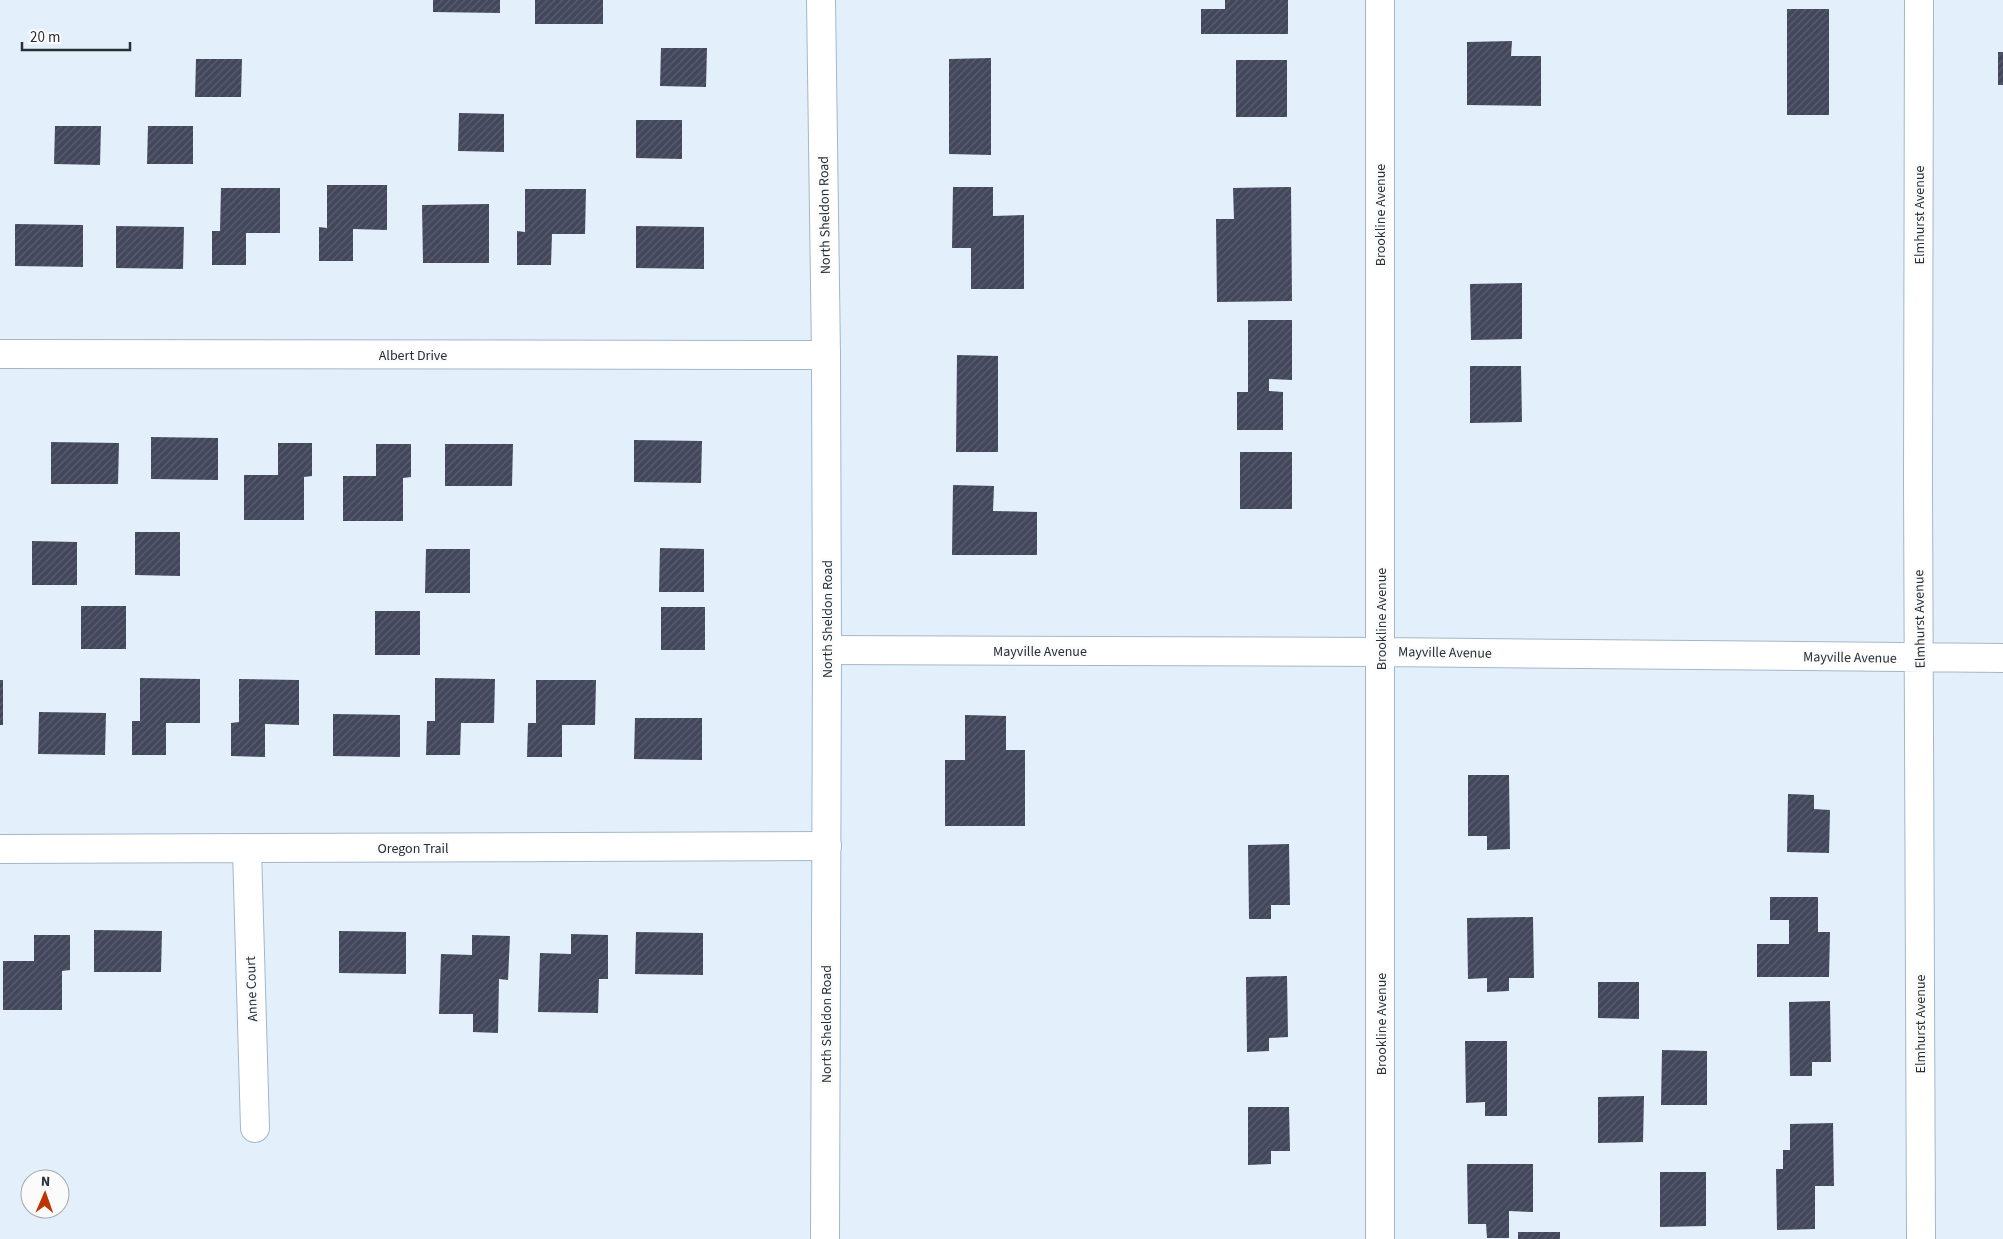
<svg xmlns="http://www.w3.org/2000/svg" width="2003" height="1239" viewBox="0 0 2003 1239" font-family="'Source Sans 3',sans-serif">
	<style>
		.building { fill: url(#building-hatch) }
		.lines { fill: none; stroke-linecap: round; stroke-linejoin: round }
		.minor-casing { stroke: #a2b7c8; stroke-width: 30 }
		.major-casing { stroke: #a2b7c8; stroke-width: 30 }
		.minor { stroke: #fff; stroke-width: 28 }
		.major { stroke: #fff; stroke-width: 28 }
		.labels { text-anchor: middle; stroke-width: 5; stroke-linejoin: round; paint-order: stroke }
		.street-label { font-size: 14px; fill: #273036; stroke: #fbfbfb }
	</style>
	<defs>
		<pattern id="building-hatch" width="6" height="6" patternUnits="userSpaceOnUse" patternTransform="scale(1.25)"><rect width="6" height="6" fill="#43475b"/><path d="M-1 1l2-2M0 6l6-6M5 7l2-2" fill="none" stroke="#5c5f70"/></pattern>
	</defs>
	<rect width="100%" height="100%" fill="#e3f0fb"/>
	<path class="building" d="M433,0H500V13L433,12Z
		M535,0H603V24H535Z
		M1225,0H1288V34H1201V9H1225Z
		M1787,9H1829V115H1787Z
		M1512,41L1511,56H1541V106L1467,105V42Z
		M661,48H707L706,87L660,86Z
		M1998,52H2003V85H1998Z
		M991,58V155L949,154V59Z
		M196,59H242L241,97H195Z
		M1236,60H1287V117H1236Z
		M459,113L504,114V152L458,151Z
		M636,120H682V159L636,158Z
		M55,126H101L100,165L54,164Z
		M148,126H193V164H147Z
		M327,185H387V230L353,229V261H319V227L327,228Z
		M953,187H993V216L1024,215V289H971V248H952Z
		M1291,187L1292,301L1217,302L1216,219H1234L1233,188Z
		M221,188H280V233H246V265H212V231H220Z
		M525,189H586L585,234H552L551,265H517V231L525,232Z
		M489,204V263H423L422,205Z
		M15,224L83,225V267L15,266Z
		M116,226L184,227L183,269L116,268Z
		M636,226L704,227V269L636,268Z
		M1522,283V339L1471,340L1470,284Z
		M1248,320H1292V380L1269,379V391L1283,392V430H1237V392H1248Z
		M957,355L998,356V452H956Z
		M1470,366H1521L1522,422L1470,423Z
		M151,437L218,438V480L151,479Z
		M634,440L702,441L701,483L634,482Z
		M51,442L119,443L118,484H51Z
		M278,443H312V476L304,477V520H244V475H278Z
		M376,444H411V477L403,478V521H343V476H376Z
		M445,444H513L512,486H445Z
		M1240,452H1292V509H1240Z
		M953,485L994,486L993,511L1037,512V555H952Z
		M135,532H180V576L135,575Z
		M32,541L77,542V585H32Z
		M660,548L704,549V592H659Z
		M426,549H470V593H425Z
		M81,606H126V649H81Z
		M661,607H705V650H661Z
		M375,611H420V655H375Z
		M140,678L200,679V723H166V755H132V721H140Z
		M435,678L495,679L494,723H461L460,755H426L427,721H435Z
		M239,679L299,680V725L265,724V757L231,756V723L239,722Z
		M0,680H3V725H0Z
		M536,680H596L595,725H562V757H527L528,723H536Z
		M39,712L106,713L105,755L38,754Z
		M333,714L400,715V757L333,756Z
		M965,715L1006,716V750H1025V826H945V760H965Z
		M635,718H702V760L634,759Z
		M1468,775H1509L1510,849L1487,850V836H1468Z
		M1788,794L1814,795V809L1830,810L1829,853L1787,852Z
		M1289,844L1290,905H1271V919H1249L1248,845Z
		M1770,897H1818V932H1830L1829,977H1757V944H1789V920H1770Z
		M1533,917L1534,978H1509V991L1487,992V978L1468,979L1467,918Z
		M94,930L162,931L161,972H94Z
		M339,931L406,932V974L339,973Z
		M636,932L703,933V975L635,974Z
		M571,934L608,935V979H599L598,1013L538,1012L540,953L571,954Z
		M34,935H70V970L62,971V1010H3V961H34Z
		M472,935L510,936L508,980L499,979L498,1033L473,1032V1014H439L441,954L472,955Z
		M1287,976L1288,1037L1269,1038V1051L1247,1052L1246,977Z
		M1598,982H1639V1019L1598,1018Z
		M1830,1001L1831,1062H1812V1076H1790L1789,1002Z
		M1465,1041H1507V1116H1485V1102L1466,1103Z
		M1662,1050L1707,1051V1105H1661Z
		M1644,1096L1643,1142L1598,1143V1097Z
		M1248,1107H1289L1290,1151H1271V1164L1248,1165Z
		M1833,1123L1834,1186H1815V1229L1777,1230L1776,1169H1783V1150H1790V1124Z
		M1467,1164H1533V1212L1509,1211V1238H1487L1486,1224H1468Z
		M1660,1172H1706V1226L1660,1227Z
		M1518,1232H1560V1239H1518Z"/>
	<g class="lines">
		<defs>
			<path id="minor" d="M1380,0V1239
				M1919,0L1918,482L1921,1239
				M0,354L826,355
				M827,650L1381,652L2003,658
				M0,849L827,846
				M247,849L255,1128"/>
			<path id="major" d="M821,0L826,355L827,650L825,1239"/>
		</defs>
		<use href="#minor" class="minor-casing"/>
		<use href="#major" class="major-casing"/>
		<use href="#minor" class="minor"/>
		<use href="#major" class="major"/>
	</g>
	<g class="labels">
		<g class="street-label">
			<text transform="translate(824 215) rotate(-91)" y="5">North Sheldon Road</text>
			<text transform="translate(1380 215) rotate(-90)" y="5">Brookline Avenue</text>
			<text transform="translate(1919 215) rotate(-90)" y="5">Elmhurst Avenue</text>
			<text x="413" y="360">Albert Drive</text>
			<text transform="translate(827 619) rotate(-90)" y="5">North Sheldon Road</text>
			<text transform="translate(1381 619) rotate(-90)" y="5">Brookline Avenue</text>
			<text transform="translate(1919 619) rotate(-91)" y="5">Elmhurst Avenue</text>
			<text x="1040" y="656">Mayville Avenue</text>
			<text transform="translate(1445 652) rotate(1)" y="5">Mayville Avenue</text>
			<text transform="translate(1850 657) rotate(1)" y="5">Mayville Avenue</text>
			<text x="413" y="853">Oregon Trail</text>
			<text transform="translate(251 989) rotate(-92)" y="5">Anne Court</text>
			<text transform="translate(826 1024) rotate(-90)" y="5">North Sheldon Road</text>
			<text transform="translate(1381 1024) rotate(-90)" y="5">Brookline Avenue</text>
			<text transform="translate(1920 1024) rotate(-90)" y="5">Elmhurst Avenue</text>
		</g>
	</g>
	<g transform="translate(45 1194) rotate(2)"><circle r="24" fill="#fbfbfb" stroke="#a6aaac"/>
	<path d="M0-4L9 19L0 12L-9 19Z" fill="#bd3501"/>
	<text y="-8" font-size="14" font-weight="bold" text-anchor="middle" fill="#273036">N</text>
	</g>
	<path d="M22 42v8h108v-8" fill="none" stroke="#273036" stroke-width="2.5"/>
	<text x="30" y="42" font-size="15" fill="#273036" stroke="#fbfbfb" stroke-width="4" paint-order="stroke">20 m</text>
</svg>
